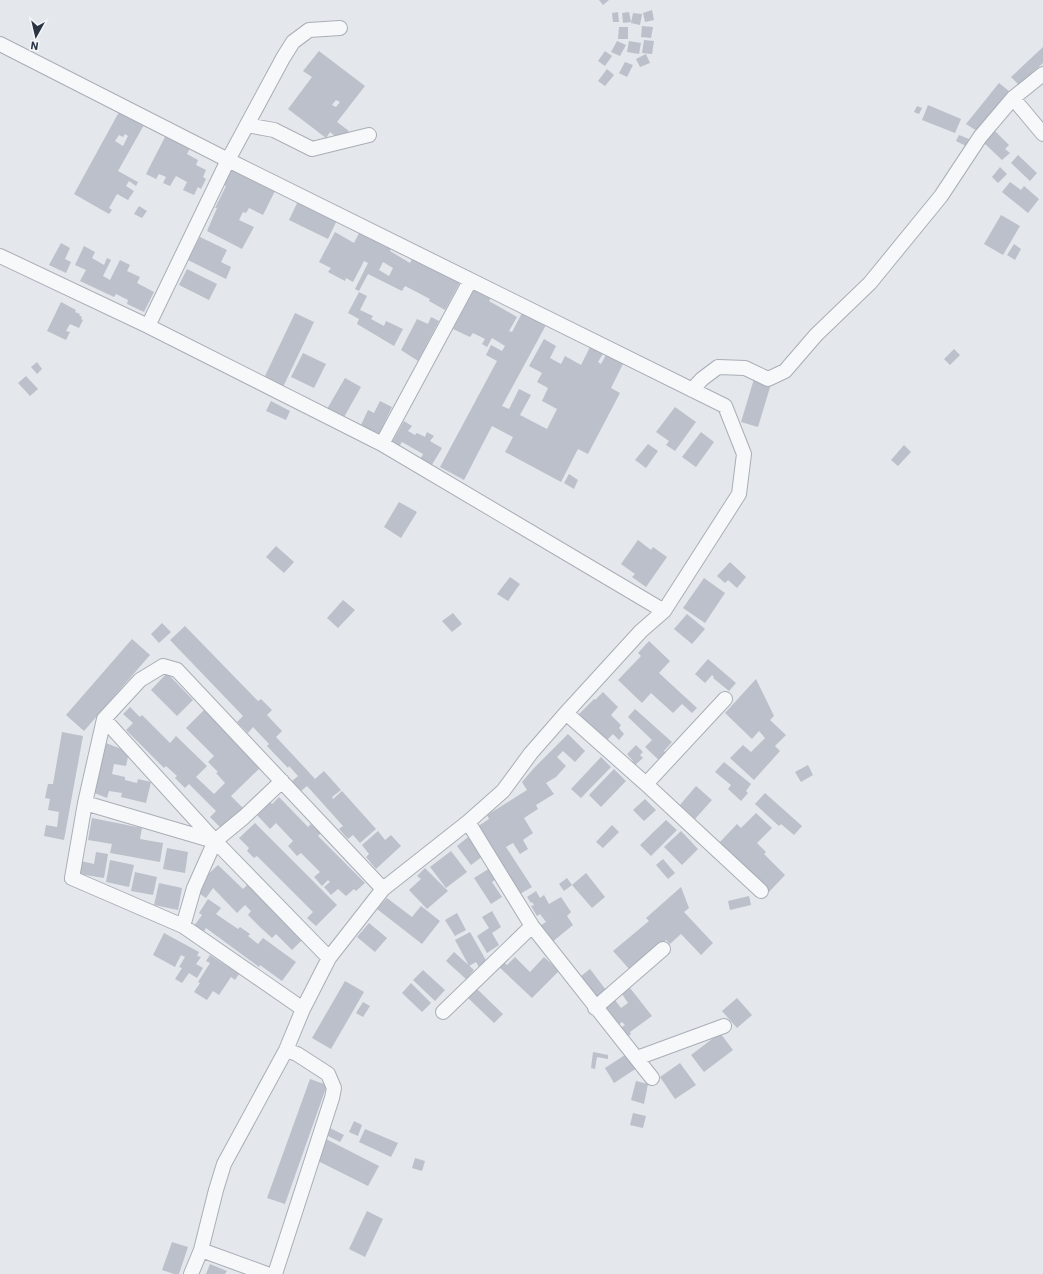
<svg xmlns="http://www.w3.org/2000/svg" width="1043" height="1274" viewBox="0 0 1043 1274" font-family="'IBM Plex Sans',sans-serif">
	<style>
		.building { fill: #bbc0ca; fill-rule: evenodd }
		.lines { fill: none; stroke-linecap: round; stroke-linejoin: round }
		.street-casing { stroke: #a9aeb7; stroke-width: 16 }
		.street { stroke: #f7f8fa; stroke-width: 14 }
	</style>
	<rect width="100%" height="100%" fill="#e4e7ec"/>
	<path class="building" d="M599,0H609L603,5Z
		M652,10L654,20L645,22L643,13Z
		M618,12L619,22H613L612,13Z
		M629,12L631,22L623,23L622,13Z
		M633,13L642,14L640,25L631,23Z
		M642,26L653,27L651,38L641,37Z
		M619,27H628V39H618Z
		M644,40L654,41L652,54L642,53Z
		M617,41L626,45L620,56L611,52Z
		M629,41L641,43L639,54L627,52Z
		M1043,47V63L1019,85L1011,77Z
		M319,51L365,86L337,122L349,131L341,141L330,132L326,138L288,109L312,77L303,71ZM336,100L340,102L336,107L332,105Z
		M605,51L612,56L605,66L598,61Z
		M646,54L650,63L640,67L636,59Z
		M625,62L633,65L627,77L619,73Z
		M607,69L614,75L605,86L598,81Z
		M999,83L1009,91L977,131L966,124Z
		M928,105L961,119L955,133L922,120Z
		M917,106L922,108L919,114L914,112Z
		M119,112L144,125L118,171L138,182L136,186L129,181L126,186L134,191L128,200L117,194L109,208L112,210L109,214L74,194ZM125,134L128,136L123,146L115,141L119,135L123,137Z
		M995,131L1009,145L1005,149L1010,153L1002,160L984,143Z
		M166,135L190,148L187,154L198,160L196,165L206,170L203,177L206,179L201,189L198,187L194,195L183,190L187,182L176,176L170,186L163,183L166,177L159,174L156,179L146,174Z
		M959,135L969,139L966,146L956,141Z
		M1018,155L1037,173L1030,181L1011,163Z
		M231,165L262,181L261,184L275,191L263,215L249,208L246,213L243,212L239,220L254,227L242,249L207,231L217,208H215L226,186L222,184Z
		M1000,167L1007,174L998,183L992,177Z
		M1010,182L1021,190L1024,186L1039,199L1028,213L1002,192Z
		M299,199L338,218L328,239L289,220Z
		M139,206L147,211L142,218L134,214Z
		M1001,215L1020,226L1003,255L984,244Z
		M360,231L391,248L390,251L410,263L413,257L460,282L445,310L429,301L430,299L405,286L402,291L368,274L359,291L355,289L368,263L364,261L353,282L346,278L345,281L328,272L331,268L319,262L335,232L354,243ZM383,262L393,268L389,276L379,270Z
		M200,237L227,250L221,262L231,267L226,279L188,260Z
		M61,243L70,248L65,259L71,262L66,273L49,265Z
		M1014,244L1021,249L1015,260L1007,255Z
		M84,246L95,252L92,258L104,265L107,258L111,260L103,276L110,280L120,260L130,265L127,271L140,277L137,283L154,292L144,312L127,304L128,300L116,294L114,297L80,281L86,270L75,265Z
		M187,269L217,284L209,300L179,285Z
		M475,288L492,297L489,301L517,317L509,331L512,332L522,313L546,325L502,406L509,409L519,389L531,395L520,415L547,429L557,409L542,401L548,388L537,382L542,373L529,366L544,339L556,346L550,358L561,364L565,356L581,365L591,345L604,352L598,362L601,364L607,353L624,362L611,388L620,393L588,454L578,449L561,482L505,452L513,437L492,426L464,480L440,467L497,361L486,355L491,345L502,351L505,346L492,338L487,347L482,344L485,339L473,333L470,337L453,329Z
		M359,292L367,296L360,310L373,316L371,319L384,326L386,321L403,329L394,346L357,324L359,319L348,313Z
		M61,302L76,310L75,312L80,314L79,315L82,317L81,319L83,320L79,328L70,324L66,331L70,332L66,340L47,331Z
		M295,313L314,322L283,387L264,378Z
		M431,317L439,321L418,361L401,350L417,319L428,324Z
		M954,349L960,355L950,365L944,359Z
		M303,353L326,364L314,388L291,377Z
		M37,362L42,369L37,374L31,367Z
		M26,376L38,389L30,396L18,383Z
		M345,378L361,387L343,419L327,409Z
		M754,379L771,384L758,427L741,422Z
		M271,401L290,411L286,420L266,411Z
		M380,401L392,407L378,436L360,427L368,410L374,413Z
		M675,407L696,422L675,451L666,445L669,441L656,432Z
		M404,421L412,426L408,431L415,435L417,433L425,437L427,432L434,436L430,441L442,448L430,468L419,462L423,454L402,442L398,448L391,444Z
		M701,432L714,442L696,467L682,457Z
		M648,444L658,451L646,468L635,460Z
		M904,445L911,452L898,466L891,460Z
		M569,474L578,480L574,489L564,483Z
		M399,502L417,512L401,538L384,527Z
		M638,540L651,550L653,547L667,557L646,587L632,577L635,574L621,564Z
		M276,546L294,562L284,573L266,557Z
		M730,562L746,577L737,588L728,580L725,583L717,576Z
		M510,577L520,584L508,601L497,594Z
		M704,578L725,593L705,623L683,608Z
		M343,600L355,610L338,628L327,618Z
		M453,613L462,624L452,632L442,621Z
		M687,614L705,629L692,644L674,629Z
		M162,623L171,632L159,643L151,634Z
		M185,626L258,701L261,699L272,710L267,715L282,731L276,737L306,769L315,779L324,771L341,790L332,797L333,799L342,791L376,829L360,843L353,835L348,839L339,829L343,826L307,786L301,791L292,781L298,776L289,766L288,768L267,746L269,744L253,727L248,733L237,722L243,716L170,640Z
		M132,639L150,655L84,731L66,715Z
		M649,641L670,661L659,673L697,708L692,713L682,704L673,713L651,693L642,703L618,680L641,656L638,653Z
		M708,659L736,683L729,691L713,678L714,677L712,675L705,683L695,674Z
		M167,673L193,700L177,716L151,690Z
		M756,679L774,716L770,720L786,735L775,746L780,751L754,780L730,758L743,745L751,752L765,738L759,731L752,739L725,713Z
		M603,692L618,707L611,715L621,725L619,728L624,734L619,740L613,734L606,741L579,714L594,699L595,700Z
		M130,707L140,717L142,715L170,743L176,736L207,766L196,777L214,794L225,783L216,773L218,772L208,762L214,756L186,728L204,710L261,767L231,796L245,810L224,831L210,817L216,811L189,784L185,788L175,778L177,776L166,766L164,768L126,730L133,723L123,714Z
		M635,709L672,742L664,751L668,755L661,762L645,747L652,740L628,717Z
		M62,732L83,736L64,840L44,836L46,825L57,827L59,812L48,810L50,799L45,798L48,784H53Z
		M568,734L585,751L575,762L563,751L557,757L566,766L556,777L546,783L554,794L536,805L538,809L524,818L533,833L523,840L528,849L520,854L513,843L506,847L532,887L518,895L477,827L489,819L487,815L527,790L522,782L534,768Z
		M106,743L129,752L126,766L114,764L112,774L125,777V780L137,783L138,779L151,782L146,803L121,797L122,793L109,791L107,798L92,792L98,761H102Z
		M636,745L643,752L640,755L643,758L634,766L631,763L633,761L627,754Z
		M601,757L611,767L581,798L571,789Z
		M724,762L751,784L746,791L748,793L741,801L728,789L731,785L715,772Z
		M808,765L813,775L801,782L795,772Z
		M614,769L626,781L601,807L589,795Z
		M696,786L712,800L695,819L680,805Z
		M765,793L802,826L794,835L781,824L779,826L755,804Z
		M279,797L308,827L311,824L321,833L318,836L365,883L356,891L354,889L346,896L338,889L331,895L324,887L330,882L328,880L322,886L314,877L320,872L301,853L297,856L288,846L293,841L276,823L270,829L256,814L269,801L272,804Z
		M645,799L656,810L644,821L633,810Z
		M756,813L772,828L757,843L766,852L764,854L785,875L769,892L719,843L737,824L741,828Z
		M92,818L142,828L140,839L163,843L160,862L110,853L112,844L88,840Z
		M666,820L677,830L651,856L640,845Z
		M255,823L337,905L316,926L307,918L313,912L257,856L254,858L247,851L249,848L239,838Z
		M612,825L619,832L603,848L596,842Z
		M378,831L385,840L391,835L401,846L376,869L366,857L369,854L362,845Z
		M681,831L698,849L682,865L664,847Z
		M468,837L483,856L471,865L457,846Z
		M167,848L188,852L185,873L163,869Z
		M451,851L467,872L446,888L430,867Z
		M96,852L108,854L104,878L79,874L81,861L94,864Z
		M663,859L675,873L668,879L656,865Z
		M110,860L134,865L129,887L106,882Z
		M218,865L243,889L249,883L264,897L262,900L303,939L292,950L276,934L272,938L260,927L248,915L251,911L245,905L237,913L213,888L206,898L200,894L203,879Z
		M425,868L448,891L427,909L409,890L421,879L417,876Z
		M490,868L496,879L492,882L502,897L491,904L474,878Z
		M135,872L157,877L153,895L131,891Z
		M586,873L605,897L592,908L572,885Z
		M567,878L572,885L564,891L559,884Z
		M159,883L182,888L178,910L154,905Z
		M681,887L689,908L684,912L713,943L701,955L681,934L670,944L666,940L631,971L613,951L649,921L646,918Z
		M536,891L540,898L544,895L549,904L561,897L571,912L567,916L573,925L551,943L538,927L546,922L540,914L537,916L531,906L534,905L532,902L531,903L527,897Z
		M749,896L751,905L730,910L728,901Z
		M387,898L412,917L421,906L440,921L422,944L377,909Z
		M208,899L221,908L216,914L238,929L240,927L250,934L248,936L258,944L263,938L296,962L282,981L260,965L259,967L206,928L203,933L194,926L202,915L199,913Z
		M492,911L501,927L492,933L499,945L487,953L477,936L489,928L482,917Z
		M457,913L466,930L455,936L445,920Z
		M369,923L387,938L375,952L357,937Z
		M470,932L487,962L479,967L476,962L469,966L455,940Z
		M164,933L199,952L197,956L201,957L196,964L203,968L197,978L189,973L182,983L175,979L182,968L179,967L185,957L181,955L175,967L153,955Z
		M454,952L474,970L466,979L446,961Z
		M210,955L239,974L235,980L231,977L219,995L213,991L207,1000L194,992L200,983L198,982L210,963L206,961Z
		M515,957L530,972L544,957L559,971L532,998L498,966L502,961L507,965Z
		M590,969L606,990L592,1001L576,980Z
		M423,970L445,990L435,1001L413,980Z
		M345,981L364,992L331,1049L312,1038Z
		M411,983L431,1003L422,1012L402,993Z
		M630,988L652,1016L630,1032L631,1034L626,1038L619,1029L625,1025L622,1022L617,1026L604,1008L615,1000L621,1008L628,1003L622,994Z
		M477,989L503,1014L494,1023L468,998Z
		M737,998L752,1015L737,1028L722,1011Z
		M363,1002L370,1006L363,1017L356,1013Z
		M720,1033L733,1050L704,1072L691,1055Z
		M593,1052L608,1055V1059L597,1057L595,1069L591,1068Z
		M628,1053L637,1068L614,1083L605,1068Z
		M680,1063L696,1085L675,1099L660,1077Z
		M310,1079L327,1085L285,1204L267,1198Z
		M636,1081L648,1084L644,1104L631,1100Z
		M633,1113L646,1116L643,1128L630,1125Z
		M354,1121L362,1125L358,1136L349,1132Z
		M328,1127L344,1135L340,1142L324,1134Z
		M365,1129L398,1143L391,1157L359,1142Z
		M326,1139L379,1166L368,1186L316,1160Z
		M415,1158L425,1161L422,1171L412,1168Z
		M367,1211L383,1219L365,1257L349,1249Z
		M172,1242L188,1247L179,1274H174L162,1270Z
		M210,1264L227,1271L225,1274H206Z"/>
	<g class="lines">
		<defs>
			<path id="street" d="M0,44L228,160L725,406L744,454L739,494L664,611L641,631L566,713L531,753L503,791L468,822L383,889L329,958L303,1009L286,1050L224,1164L216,1190L201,1250L191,1274
				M1013,98L1043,134
				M247,125L274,130L312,149L369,135
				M0,256L148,326L382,444L664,611
				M148,326L228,160L283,58L293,42L309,30L340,28
				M692,390L702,379L718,367L745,368L768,379L785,371L816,335L870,283L941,196L980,137L1013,98L1043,74
				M382,444L470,281
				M566,713L646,784L761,891
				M104,719L215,841L329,958
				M646,784L725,699
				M85,803L214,841
				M468,822L532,926L652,1078
				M183,926L194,888L215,841L244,817L282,781
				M595,1008L663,949
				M303,1009L183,926L72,878L85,803L104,719L140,680L163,666L177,670L383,889
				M443,1012L532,926
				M637,1058L724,1026
				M201,1250L267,1274
				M275,1274L332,1098L334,1088L328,1074L297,1054L286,1050"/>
		</defs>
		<use href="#street" class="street-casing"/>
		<use href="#street" class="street"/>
	</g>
	<g transform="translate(36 36) rotate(188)" stroke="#f4f6f9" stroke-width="3" paint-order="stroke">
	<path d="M0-3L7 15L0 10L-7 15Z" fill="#2b3445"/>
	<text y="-6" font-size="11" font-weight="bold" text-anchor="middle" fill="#2b3445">N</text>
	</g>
</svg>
